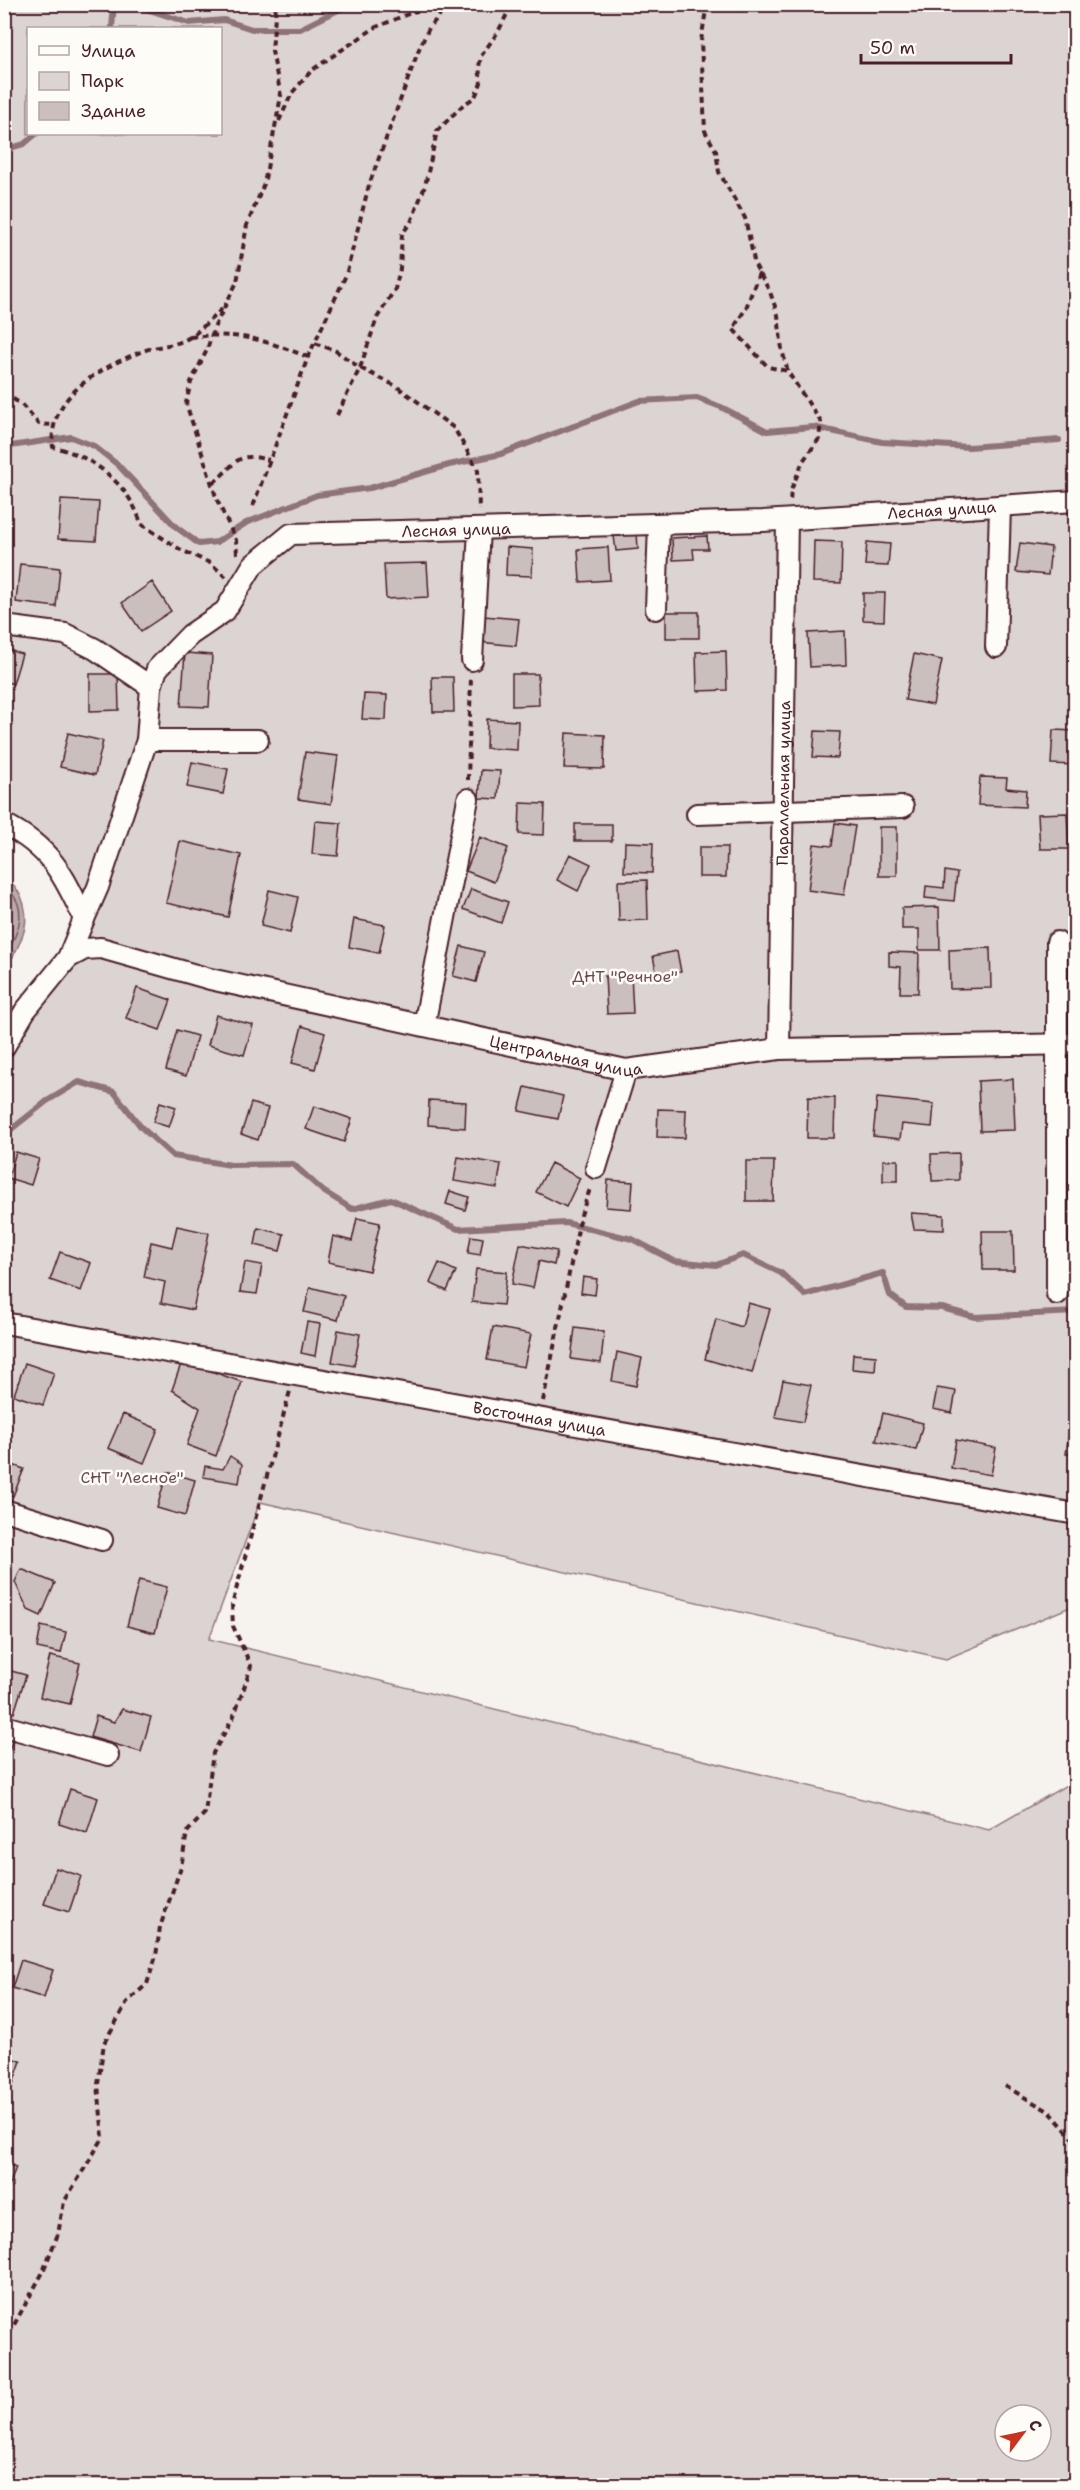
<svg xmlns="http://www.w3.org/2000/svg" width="1080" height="2490" viewBox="0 0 1080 2490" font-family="'Shantell Sans',sans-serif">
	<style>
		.green { fill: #dcd4d2; stroke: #937a7e; stroke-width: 1.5; fill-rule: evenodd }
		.water { fill: #bbabac; stroke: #8e7378; stroke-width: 1.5 }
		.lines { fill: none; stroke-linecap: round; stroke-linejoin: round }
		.shore { stroke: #77575f; stroke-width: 1.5 }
		.stream { stroke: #8e7378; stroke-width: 6 }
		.building { fill: #cbbfbe; stroke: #4a1f2b; stroke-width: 1.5 }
		.street-casing { stroke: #4a1f2b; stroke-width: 24 }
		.path { stroke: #4a1f2b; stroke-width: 4; stroke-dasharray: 6 4.5; stroke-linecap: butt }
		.street { stroke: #fdfcf7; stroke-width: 20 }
		.labels { text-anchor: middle; stroke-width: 5; stroke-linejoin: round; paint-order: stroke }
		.street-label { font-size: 16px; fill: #4a1f2b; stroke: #fdfcf7 }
		.park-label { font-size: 16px; fill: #6e4c55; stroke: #fdfcf7 }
	</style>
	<rect width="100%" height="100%" fill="#f6f3ef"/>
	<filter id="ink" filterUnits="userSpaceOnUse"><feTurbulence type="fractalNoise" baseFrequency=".0167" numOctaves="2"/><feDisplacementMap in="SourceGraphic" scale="12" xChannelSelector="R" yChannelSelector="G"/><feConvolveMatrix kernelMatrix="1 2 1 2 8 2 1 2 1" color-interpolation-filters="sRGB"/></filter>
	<g filter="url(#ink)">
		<path class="green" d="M5,5H1075V1605L946,1659L260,1502L209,1639L989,1830L1075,1780V2485L5,2486L4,1047L82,925L64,875L5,824ZM28,28H220V134H28ZM1005,2415H1041V2451H1005Z"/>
		<path class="water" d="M5,880C12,882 17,889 21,896C34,926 18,946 5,972Z"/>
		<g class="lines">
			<path class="shore" d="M4,886C32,907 17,935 4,959"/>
			<path class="stream" d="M131,4L189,23L224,20L252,29H300L350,4
				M112,28L114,4
				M4,150L24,144L36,134
				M4,447L71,437L94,446L118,465L176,527L199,544L217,542L246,523L317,495L370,488L449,465L501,454L639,401L697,398L721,407L767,431L813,427L882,442L969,447L1059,440
				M4,1135L47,1101L79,1082L114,1092L141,1127L173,1156L231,1165L293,1164L323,1191L352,1209L391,1199L458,1229L566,1223L632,1239L674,1261L716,1265L743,1255L781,1273L805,1295L883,1273L890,1295L906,1307L942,1308L975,1317L1076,1312"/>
		</g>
		<path class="building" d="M61,500L99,502L96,541L58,539Z
			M637,533L638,549L616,551L614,536Z
			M707,536L708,549H693L694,559L673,560L672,538Z
			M814,541L842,542L841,583L813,582Z
			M867,542L890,544L888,566L865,565Z
			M1020,543L1051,547L1048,575L1016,572Z
			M507,547L533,549L532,576L506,575Z
			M608,547L610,580L580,582L578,549Z
			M427,563L429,597L386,599L384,564Z
			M20,564L60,568L56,607L16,602Z
			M152,582L171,611L141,631L122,603Z
			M863,593H885L884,621L863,620Z
			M666,612H699V638H666Z
			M483,616L519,619L516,646L480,642Z
			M845,631L846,665L810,667L808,633Z
			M4,649L22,654L13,684L4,681Z
			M726,651L727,690L697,691L696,652Z
			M185,653L212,655L209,707L181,706Z
			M914,654L942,660L933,705L905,700Z
			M90,674H118L119,710L90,711Z
			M512,674H538L539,705L512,706Z
			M432,677H453L454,712H433Z
			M364,694L387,695L386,720L362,719Z
			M487,719L518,721L517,750L486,748Z
			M1053,730L1076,731V765L1051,764Z
			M815,731L840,732L838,758L813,757Z
			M68,733L103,741L95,775L60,767Z
			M566,733L605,735L604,769L564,768Z
			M305,752L338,756L331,804L298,799Z
			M192,762L228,769L223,794L187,787Z
			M481,770L500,771L498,799L479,798Z
			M980,777L1007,778L1006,788L1026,790L1025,807L978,805Z
			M520,803L545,804L544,835L519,834Z
			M1067,813L1069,849H1040L1038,814Z
			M315,821L341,823L338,856L312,854Z
			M835,823L855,826L844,895L808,890L814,844L832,846Z
			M575,824H612V841H575Z
			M879,827H897V876H879Z
			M480,837L508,848L494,882L466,871Z
			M180,841L241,855L228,917L166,903Z
			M625,842L653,843L652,873L624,872Z
			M699,847H727L726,877H699Z
			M570,854L591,864L578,891L557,880Z
			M945,871L957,873L954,901L925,898L926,886L944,888Z
			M647,880L648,920L619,921L618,881Z
			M471,889L508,902L501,923L463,909Z
			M269,890L298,897L290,933L261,926Z
			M939,907L940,950H919V929H902V908Z
			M354,919L385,925L379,953L349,947Z
			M461,946L484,952L476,982L453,976Z
			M990,948L991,988L950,989L949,950Z
			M677,951L681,972L657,976L653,956Z
			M889,952L919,953L918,993H900L901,967L889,966Z
			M1067,958H1076V985L1069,986Z
			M631,974L633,1013L607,1014L605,976Z
			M137,988L171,1000L160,1030L126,1018Z
			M216,1015L253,1025L244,1055L208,1045Z
			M302,1026L325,1033L315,1069L292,1063Z
			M177,1030L197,1036L186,1076L166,1070Z
			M1013,1079L1015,1130L980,1131L978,1081Z
			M525,1087L563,1096L558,1119L519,1111Z
			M808,1097L835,1098L834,1138H807Z
			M877,1098L934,1104L932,1127L902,1124L900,1139L873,1136Z
			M429,1100L466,1102L465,1128L428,1125Z
			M160,1102L176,1107L169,1127L153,1122Z
			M251,1103L268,1108L258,1140L241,1134Z
			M314,1106L352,1119L344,1142L306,1129Z
			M658,1109L686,1110L685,1138L657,1137Z
			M16,1152L39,1159L31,1185L8,1178Z
			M959,1153V1180L932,1181L931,1154Z
			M458,1157L501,1164L497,1188L454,1181Z
			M883,1160H898V1181H883Z
			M746,1161H774L773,1201H746Z
			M551,1163L580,1178L566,1207L536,1192Z
			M608,1180L633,1182L631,1209L606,1207Z
			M450,1191L469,1197L465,1210L446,1204Z
			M911,1213L944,1215V1230L914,1229Z
			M357,1218L380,1223L369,1271L328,1262L333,1236L352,1241Z
			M177,1226L209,1233L193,1310L161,1303L165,1282L144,1277L151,1242L172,1247Z
			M258,1228L284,1234L280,1251L255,1245Z
			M982,1231H1013L1014,1270H983Z
			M471,1236L483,1238L480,1255L468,1253Z
			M520,1244L557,1251L554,1265L539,1261L533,1288L512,1284Z
			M60,1252L91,1263L81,1291L50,1280Z
			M245,1262L262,1265L257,1294L240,1292Z
			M439,1263L456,1271L447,1291L430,1283Z
			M476,1269L507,1272L503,1305L472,1302Z
			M583,1277L597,1279L595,1295L581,1293Z
			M310,1287L344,1296L338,1320L304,1312Z
			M748,1303L770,1309L752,1373L705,1359L716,1319L742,1327Z
			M307,1322L320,1324L315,1356L301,1353Z
			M493,1327L531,1334L524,1367L487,1360Z
			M575,1328L604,1332L601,1363L571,1359Z
			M338,1330L360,1334L354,1366L332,1362Z
			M617,1352L642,1358L636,1386L612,1381Z
			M853,1354L876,1356L875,1371L852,1369Z
			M182,1361L242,1382L216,1456L187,1445L200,1408L172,1390Z
			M25,1363L54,1373L43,1405L14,1395Z
			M783,1380L811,1385L803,1422L775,1417Z
			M937,1388L956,1391L952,1413L933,1409Z
			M1072,1411L1076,1412V1455L1066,1454Z
			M883,1413L923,1423L916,1450L876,1441Z
			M123,1414L158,1429L144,1463L108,1448Z
			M956,1440L996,1448L991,1475L951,1468Z
			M230,1456L242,1464L239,1483L203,1477L205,1466L223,1469Z
			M4,1462L24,1469L13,1496L4,1493Z
			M167,1472L195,1480L185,1516L157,1508Z
			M21,1569L55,1583L41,1616L28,1610L15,1582Z
			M139,1580L167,1587L155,1633L127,1626Z
			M41,1626L66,1632L61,1653L37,1648Z
			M50,1656L80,1663L70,1704L40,1697Z
			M4,1669L26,1675L14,1713L4,1710Z
			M122,1709L151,1717L141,1752L90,1737L96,1716L114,1722Z
			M4,1737L13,1740L4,1763Z
			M70,1789L98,1798L87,1833L59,1824Z
			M56,1868L81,1876L69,1912L44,1904Z
			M21,1960L53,1970L44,1998L12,1988Z
			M4,2056L21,2061L9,2095L4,2093Z
			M4,2163L16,2167L4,2200Z"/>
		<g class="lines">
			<defs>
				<g id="street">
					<path d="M656,609L659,524"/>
					<path d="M4,626L65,634L95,649L151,687"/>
					<path d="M996,647L1000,506"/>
					<path d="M472,660L479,529"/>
					<path d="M147,740H258"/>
					<path d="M697,814L903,807"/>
					<path d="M4,824C50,847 64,875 84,919L68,958L25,1011L4,1047"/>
					<path id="s1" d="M84,919L98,887L147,740L151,687L157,669L190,635L225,611L253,565L291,534L763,521L1076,501"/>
					<path id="s2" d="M68,958L85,949L101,948L210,979L626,1070L779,1049L1076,1044"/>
					<path d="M424,1026L468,799"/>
					<path id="s3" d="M779,1049L787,520"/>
					<path d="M596,1168L626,1070"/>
					<path d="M1057,1294V942"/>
					<path id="s4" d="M4,1323L1076,1514"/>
					<path d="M4,1510L102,1540"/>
					<path d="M4,1726L108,1755"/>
				</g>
			</defs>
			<use href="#street" class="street-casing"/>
			<path class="path" d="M707,4L701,41L705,131L716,151L719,172L745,218L755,265L770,292L778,315L782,350L788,372L821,422L819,439L803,461L791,490L790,502
				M279,121L292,93L312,70L376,27L433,4
				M759,273L746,308L733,329L768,367L788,371
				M222,309C210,319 198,334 183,341C170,346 156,346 143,351C102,367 47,395 53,447C92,455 130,485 141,524L181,550L210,563L226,577
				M190,337C240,332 262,339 308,357
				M315,343L336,351L360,368L396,386L454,428L478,470L479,510
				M4,393L21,404L39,424L52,425
				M337,415L360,368L377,318L395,289L400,269L402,234L411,222L425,186L437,131L463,105L475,97L481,83L479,67L481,56L498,32L512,4
				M213,483C238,463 234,451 269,460
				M253,506L308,357L346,275L369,185L419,49L429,28L449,4
				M237,554L236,540L217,500L186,403L191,382L207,350L214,328L237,282L247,225L264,184L281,96L272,51L276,4
				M468,780L471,677
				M543,1401L581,1215L591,1186
				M1005,2086L1050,2112L1076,2142
				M4,2343L42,2274L58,2234L64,2202L103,2138L98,2084L104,2043L128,2001L147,1984L156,1956L160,1927L181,1867L187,1832L205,1813L213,1753L233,1718L244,1688L251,1666L233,1626L232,1605L290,1391"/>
			<use href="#street" class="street"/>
		</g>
	</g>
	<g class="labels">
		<g class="street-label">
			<text dy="6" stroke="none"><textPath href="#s1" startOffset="1106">Лесная улица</textPath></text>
			<text dy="6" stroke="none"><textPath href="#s1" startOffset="620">Лесная улица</textPath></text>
			<text dy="6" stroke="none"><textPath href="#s3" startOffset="266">Параллельная улица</textPath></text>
			<text dy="6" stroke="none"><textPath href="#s2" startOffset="513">Центральная улица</textPath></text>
			<text dy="6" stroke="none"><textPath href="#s4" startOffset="544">Восточная улица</textPath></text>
		</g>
		<g class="park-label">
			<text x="625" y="982">ДНТ "Речное"</text>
			<text x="132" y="1483">СНТ "Лесное"</text>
		</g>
	</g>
	<rect width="1080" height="2490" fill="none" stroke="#fdfcf7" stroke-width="24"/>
	<rect x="12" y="12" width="1056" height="2466" fill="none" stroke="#4a1f2b" stroke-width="2" filter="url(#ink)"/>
	<rect x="27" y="27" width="195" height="108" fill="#fdfcf7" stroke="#b5a4a5" stroke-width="1.5"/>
	<rect x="39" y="46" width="30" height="9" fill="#fdfcf7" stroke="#b5a4a5" stroke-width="1.5"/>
	<text x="81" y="57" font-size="18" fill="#4a1f2b">Улица</text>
	<rect x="39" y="72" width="30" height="18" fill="#dcd4d2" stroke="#b5a4a5" stroke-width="1.5"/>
	<text x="81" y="87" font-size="18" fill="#4a1f2b">Парк</text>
	<rect x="39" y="102" width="30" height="18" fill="#cbbfbe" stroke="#b5a4a5" stroke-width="1.5"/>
	<text x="81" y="117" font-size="18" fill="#4a1f2b">Здание</text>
	<g transform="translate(1023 2433) rotate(58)"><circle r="28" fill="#fdfcf7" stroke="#b5a4a5" stroke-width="1.5"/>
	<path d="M0-4.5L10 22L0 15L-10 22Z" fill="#c8321e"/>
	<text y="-9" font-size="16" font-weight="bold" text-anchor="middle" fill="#4a1f2b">С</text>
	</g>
	<path d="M861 54v9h150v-9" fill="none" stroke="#4a1f2b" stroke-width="3"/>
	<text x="870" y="54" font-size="18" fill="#4a1f2b" stroke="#fdfcf7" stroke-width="4.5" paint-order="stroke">50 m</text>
</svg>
